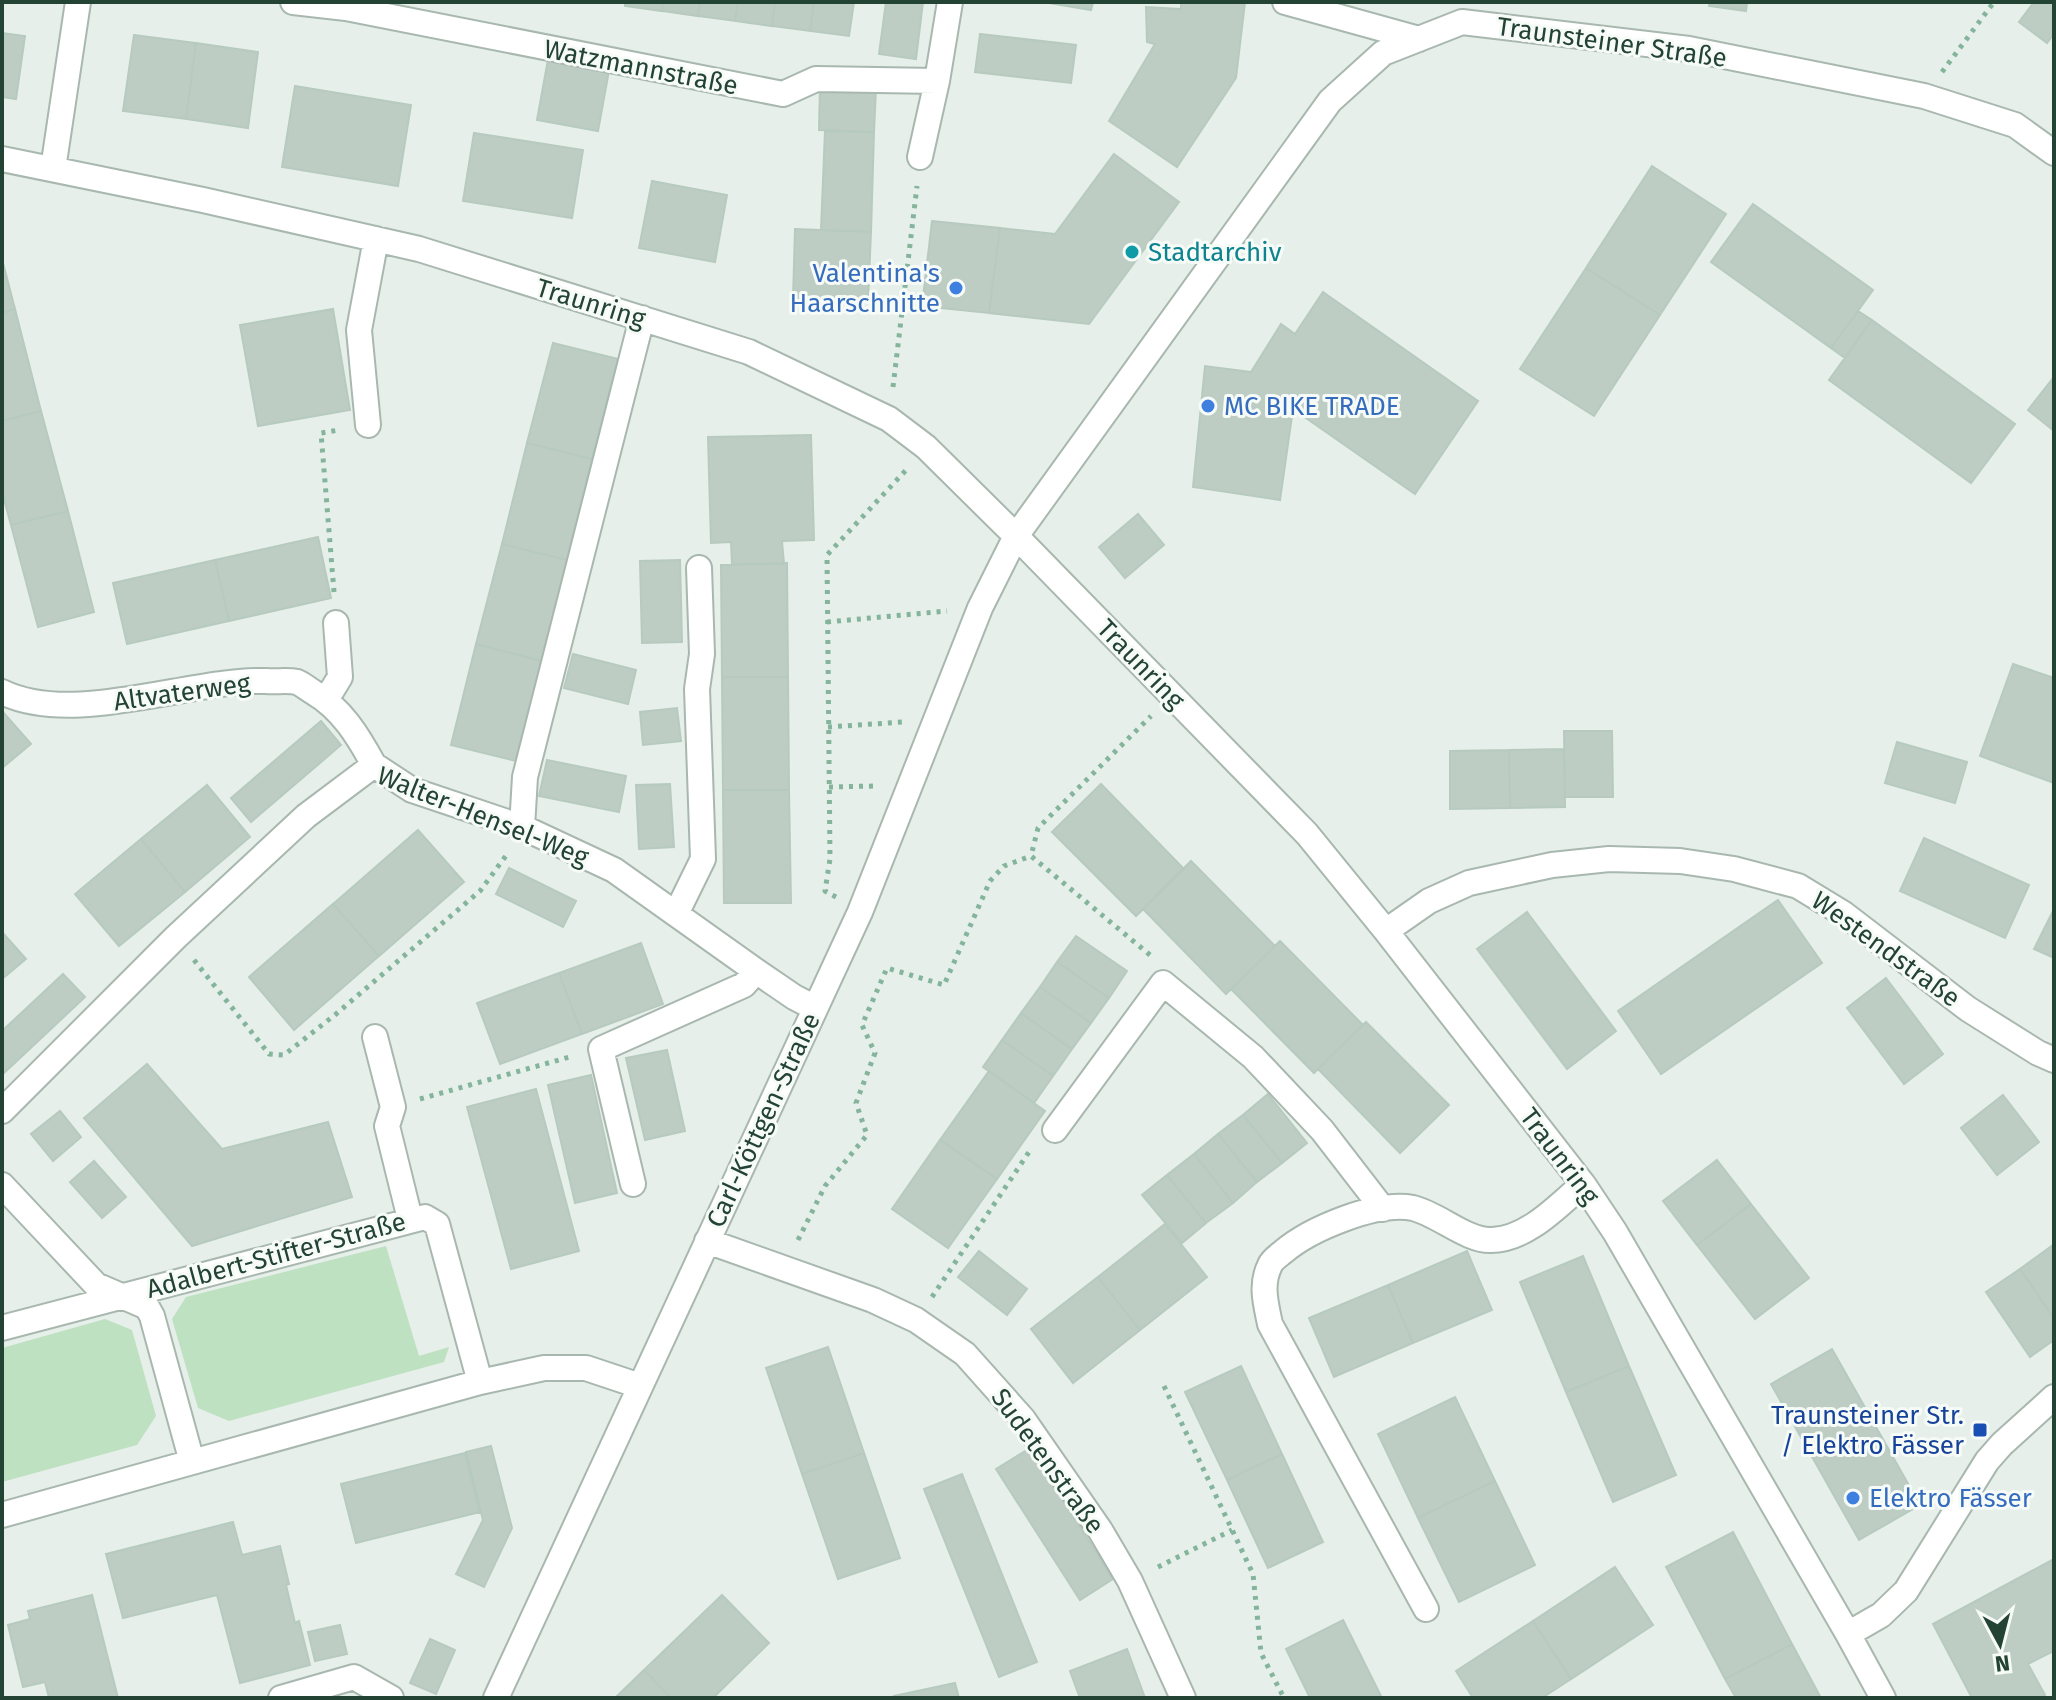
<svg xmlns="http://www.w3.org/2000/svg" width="2056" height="1700" viewBox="0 0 2056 1700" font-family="'Fira Sans',sans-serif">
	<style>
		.green { fill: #bee1c1 }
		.building { fill: #bdcdc4; stroke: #b7cabf; stroke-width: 2 }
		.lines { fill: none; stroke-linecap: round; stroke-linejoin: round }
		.minor-casing { stroke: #a8b8af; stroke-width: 28 }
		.path { stroke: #84b59c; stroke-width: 5; stroke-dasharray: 4 6; stroke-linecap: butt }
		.minor { stroke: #fff; stroke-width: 24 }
		.culture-dot { fill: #0f9aa8; stroke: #f7fbf8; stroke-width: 3 }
		.shop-dot { fill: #3f7fe0; stroke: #f7fbf8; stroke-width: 3 }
		.transit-dot { fill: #1a4fb4; stroke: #f7fbf8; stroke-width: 3 }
		.labels { text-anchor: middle; stroke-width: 6; stroke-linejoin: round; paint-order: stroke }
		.street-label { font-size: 26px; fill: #234334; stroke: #f7fbf8 }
		.culture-label { font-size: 26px; fill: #0d838f; stroke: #f7fbf8; text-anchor: start }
		.shop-label { font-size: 26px; fill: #366cbe; stroke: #f7fbf8; text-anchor: start }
		.transit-label { font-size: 26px; fill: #164399; stroke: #f7fbf8; text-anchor: end }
	</style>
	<rect width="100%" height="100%" fill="#e6efe9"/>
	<path class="green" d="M386,1246L419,1356L449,1347L444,1362L229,1421L198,1408L172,1319L186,1297Z
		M105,1319L132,1330L156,1416L137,1445L2,1482V1348Z"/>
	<path class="building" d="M625,2H663L662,11L625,6Z
		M663,2H700L698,16L662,11Z
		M700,2H738L735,21L698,16Z
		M738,2H775L772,26L735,21Z
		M775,2H814L810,31L772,26Z
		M814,2H854L849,36L810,31Z
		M886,2H923L916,59L879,54Z
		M1043,2H1093L1091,10Z
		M1181,2H1245L1236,78L1177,167L1109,121L1155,44L1147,42L1146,7L1181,9Z
		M1710,2H1747L1746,11L1709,6Z
		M2034,2H2054V34L2047,43L2019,22Z
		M2,33L25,36L16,99L2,97Z
		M980,34L1076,45L1071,83L975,72Z
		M134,35L196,43L186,119L123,111Z
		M196,43L258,52L248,128L186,119Z
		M549,54L610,65L598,131L537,120Z
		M820,85L876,87L874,132L819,130Z
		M295,86L411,105L398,186L282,167Z
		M825,131L874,132L871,232L821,230Z
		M474,133L583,150L572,218L463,201Z
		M1114,154L1179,202L1089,324L989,313L1000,228L1055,234Z
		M1652,166L1726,214L1660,315L1586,268Z
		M652,181L727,195L715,262L639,248Z
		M1753,204L1873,290L1831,348L1711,262Z
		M932,221L1000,228L989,313L922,306Z
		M795,229L871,232L868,302L793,299Z
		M2,259L15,309L2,313Z
		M1586,268L1660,315L1594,416L1520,369Z
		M1323,292L1478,401L1415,494L1293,409L1280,500L1193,487L1205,366L1251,372L1281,324L1295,334Z
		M15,309L41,411L2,421V313Z
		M333,309L350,410L258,426L240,325Z
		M1858,311L1872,320L1845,358L1831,348Z
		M1872,320L2015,424L1971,483L1829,380Z
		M553,343L618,359L592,459L527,443Z
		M2054,377V431L2028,410Z
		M41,411L68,511L11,525L2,492V421Z
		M811,435L814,540L782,541L784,564H732L731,542L711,543L708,437Z
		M527,443L592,459L567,560L502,544Z
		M68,511L94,612L38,627L11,525Z
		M1138,514L1164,545L1125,578L1099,547Z
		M318,537L331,598L229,621L215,560Z
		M502,544L567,560L541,661L476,644Z
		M215,560L229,621L127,644L113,583Z
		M680,560L682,642L642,643L640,561Z
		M787,563L788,677H722L721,565Z
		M476,644L541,661L516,761L451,745Z
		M573,654L636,670L628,704L564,688Z
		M2013,664L2054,678V783L1980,756Z
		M722,677H788L789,790H723Z
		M677,708L681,741L643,745L640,712Z
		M2,711L31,744L2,768Z
		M321,721L341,745L251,822L231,798Z
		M1564,731H1612L1613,797H1565Z
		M1897,742L1967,762L1955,803L1885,783Z
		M1564,749L1565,807L1510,808L1509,750Z
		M1509,750L1510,808L1450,809V751Z
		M547,760L626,776L619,812L539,796Z
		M670,784L674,847L639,849L636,785Z
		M1101,784L1184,869L1136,916L1052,832Z
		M207,785L250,837L185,892L141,839Z
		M723,790H789L791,903H724Z
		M418,830L464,882L379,956L333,904Z
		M1924,838L2029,885L2005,938L1900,891Z
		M141,839L185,892L119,946L75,894Z
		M1191,861L1275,946L1226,994L1143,909Z
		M509,868L576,901L563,927L496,894Z
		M1778,900L1822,963L1661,1074L1618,1011Z
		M333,904L379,956L294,1030L249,977Z
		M2054,909V958L2034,949Z
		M1527,912L1616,1031L1567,1069L1477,949Z
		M2,932L26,959L2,979Z
		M1076,936L1127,971L1109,998L1057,962Z
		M1280,941L1363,1025L1314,1073L1231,989Z
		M641,943L663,1004L582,1034L559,973Z
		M1057,962L1109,998L1091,1023L1040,987Z
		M559,973L582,1034L500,1064L477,1003Z
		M63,974L85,997L2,1075V1031Z
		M1886,978L1943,1054L1904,1084L1847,1008Z
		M1040,987L1091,1023L1072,1049L1021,1013Z
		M1021,1013L1072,1049L1053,1076L1002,1040Z
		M1366,1022L1449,1105L1400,1153L1318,1069Z
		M1002,1040L1053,1076L1034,1103L983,1067Z
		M667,1050L685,1131L645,1140L626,1058Z
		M147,1064L222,1149L328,1122L352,1197L192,1246L84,1118Z
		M989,1071L1045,1111L997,1179L940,1140Z
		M591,1075L617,1193L575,1203L548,1085Z
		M536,1089L579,1251L511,1269L467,1107Z
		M1268,1094L1307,1143L1282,1163L1243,1115Z
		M2003,1095L2039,1142L1997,1175L1961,1128Z
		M60,1111L81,1137L53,1161L31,1134Z
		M1243,1115L1282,1163L1257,1182L1218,1134Z
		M1218,1134L1257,1182L1233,1203L1194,1154Z
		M940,1140L997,1179L948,1248L892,1209Z
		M1194,1154L1233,1203L1206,1223L1167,1175Z
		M1717,1160L1751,1204L1697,1245L1663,1201Z
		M94,1161L126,1197L102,1218L70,1182Z
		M1167,1175L1206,1223L1182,1243L1142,1195Z
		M1751,1204L1809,1278L1755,1319L1697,1245Z
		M1165,1224L1207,1277L1140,1330L1098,1277Z
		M2053,1245L2054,1247V1318L2020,1269Z
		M979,1251L1027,1289L1007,1315L958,1277Z
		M1467,1251L1492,1310L1413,1343L1388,1285Z
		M1583,1256L1629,1366L1566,1392L1520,1282Z
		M2020,1269L2054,1318V1340L2030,1357L1986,1292Z
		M1098,1277L1140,1330L1073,1383L1031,1329Z
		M1388,1285L1413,1343L1334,1377L1309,1318Z
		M828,1347L864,1453L802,1474L766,1368Z
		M1832,1349L1920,1505L1859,1540L1771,1384Z
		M1241,1366L1282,1454L1227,1480L1185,1392Z
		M1629,1366L1676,1475L1613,1502L1566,1392Z
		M1455,1397L1495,1481L1418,1518L1378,1434Z
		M491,1446L512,1528L484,1587L456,1574L483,1520L466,1452Z
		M1030,1448L1113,1579L1080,1600L996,1469Z
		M465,1453L480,1512L356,1543L341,1484Z
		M864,1453L900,1558L838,1579L802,1474Z
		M1282,1454L1323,1542L1268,1568L1227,1480Z
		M962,1474L1037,1662L999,1677L924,1489Z
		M1495,1481L1535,1565L1459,1602L1418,1518Z
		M233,1522L242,1555L280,1546L289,1584L286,1585L295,1623L299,1621L310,1665L240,1683L217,1595L123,1618L106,1554Z
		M1733,1532L1792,1644L1725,1679L1666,1567Z
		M2054,1559V1651L2028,1664L2045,1695L2040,1698H1972L1933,1624Z
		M1615,1567L1653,1625L1571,1679L1533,1621Z
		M92,1595L118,1698H49L45,1682L23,1687L8,1625L30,1619L28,1611Z
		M722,1595L769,1643L713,1698H671L644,1670Z
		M1343,1620L1382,1698H1310L1286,1649Z
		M1533,1621L1571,1679L1542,1698H1473L1456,1671Z
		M340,1625L347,1654L315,1661L308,1632Z
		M430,1639L455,1650L436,1694L410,1683Z
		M1792,1644L1821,1698H1736L1725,1679Z
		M1127,1649L1145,1698H1080L1070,1671Z
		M644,1670L671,1698H615Z
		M955,1683L959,1698H895L894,1696Z"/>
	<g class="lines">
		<defs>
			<path id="minor" d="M293,2L346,8L783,94L816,79L937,81
				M1285,2L1419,39
				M920,157L937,81L950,2
				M2,159L203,200L419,249L749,352L889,419L926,447L1016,536L1307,834L1386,931L1583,1184L1615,1232L1848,1634L1883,1698
				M53,169L78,2
				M368,425L359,330L376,239
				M2,692C74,727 188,679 266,681C275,682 288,680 297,682C302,684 308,689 313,692C342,709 358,736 374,765
				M326,700L340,677L336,623
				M522,827L525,777L642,318
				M676,914L703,859L697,689L702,654L699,568
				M1386,931L1429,901L1469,883L1552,865L1609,859L1680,861L1734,869L1798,886L1844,914L1968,1009L2038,1053L2054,1060
				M375,1037L393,1107L387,1126L410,1219
				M2,1111L176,937L306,816L374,765L412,790L522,827L614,870L756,971L794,997L815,1008
				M1055,1130L1163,983L1253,1057L1322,1130L1383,1209
				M633,1184L601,1049L744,985L756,971
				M2,1185L96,1285L147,1307L152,1316L192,1462
				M707,1241L873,1300L916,1320L965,1354L1023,1419L1100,1530L1130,1581L1183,1698
				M2,1328L425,1217L437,1224L480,1382
				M2,1515L480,1382L544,1368H586L640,1386
				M1426,1609L1270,1324C1266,1304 1260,1285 1270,1265C1272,1260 1278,1256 1283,1252C1310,1229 1376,1201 1413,1208C1438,1214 1467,1241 1491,1240C1526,1240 1558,1206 1583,1184
				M1848,1634L1881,1615L1906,1591L1987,1461L2002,1444L2054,1397
				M281,1698L354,1677L391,1698
				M496,1698L860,912L980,608L1016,536L1330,101L1383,53L1462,22L1689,49L1924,96L2015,125L2054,153"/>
		</defs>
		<use href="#minor" class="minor-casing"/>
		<path class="path" d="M1942,72L1994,2
			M893,387L917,186
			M334,592L321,433L339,430
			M827,622L947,611
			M828,727L903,722
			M829,787L876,786
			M836,897L825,891L830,859L827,555L907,469
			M1150,955L1031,856L1038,828L1151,716
			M194,960L269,1054L284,1055L336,1014L480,891L508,853
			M420,1099L573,1056
			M798,1240L825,1186L867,1135L856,1103L875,1053L862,1025L887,968L944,985L990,881L1004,866L1031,856
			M932,1297L1031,1149
			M1164,1386L1253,1574L1261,1653L1284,1698
			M1158,1567L1232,1530"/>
		<use href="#minor" class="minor"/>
	</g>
	<circle class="culture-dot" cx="1132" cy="252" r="8"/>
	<g class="shop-dot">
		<circle cx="956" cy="288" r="8"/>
		<circle cx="1208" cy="406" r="8"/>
		<circle cx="1853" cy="1498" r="8"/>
	</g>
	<rect class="transit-dot" x="1972" y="1422" width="16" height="16" rx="4"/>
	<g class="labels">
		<g class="street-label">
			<text transform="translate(1612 42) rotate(8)" y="9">Traunsteiner Straße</text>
			<text transform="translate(641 67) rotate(11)" y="9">Watzmannstraße</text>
			<text transform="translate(591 303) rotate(17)" y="9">Traunring</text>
			<text transform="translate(1141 664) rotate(46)" y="9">Traunring</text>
			<text transform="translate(182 692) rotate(-8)" y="9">Altvaterweg</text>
			<text transform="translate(483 816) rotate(22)" y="9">Walter-Hensel-Weg</text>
			<text transform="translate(1886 949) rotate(36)" y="9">Westendstraße</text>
			<text transform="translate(763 1120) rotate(-65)" y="9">Carl-Köttgen-Straße</text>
			<text transform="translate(1560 1156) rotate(53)" y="9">Traunring</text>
			<text transform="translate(276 1255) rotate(-15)" y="9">Adalbert-Stifter-Straße</text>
			<text transform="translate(1048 1461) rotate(54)" y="9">Sudetenstraße</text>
		</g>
		<g class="culture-label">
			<text x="1148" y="261">Stadtarchiv</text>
		</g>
		<g class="shop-label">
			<text x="940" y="282" text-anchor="end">Valentina's<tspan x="940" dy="30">Haarschnitte</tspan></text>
			<text x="1224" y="415">MC BIKE TRADE</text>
			<text x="1869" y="1507">Elektro Fässer</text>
		</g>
		<g class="transit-label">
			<text x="1964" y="1424">Traunsteiner Str.<tspan x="1964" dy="30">/ Elektro Fässer</tspan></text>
		</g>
	</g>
	<rect width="2056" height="1700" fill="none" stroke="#234334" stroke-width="8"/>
	<g transform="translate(2000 1644) rotate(173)" stroke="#f7fbf8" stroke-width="6" paint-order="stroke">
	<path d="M0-6L14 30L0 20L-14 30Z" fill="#234334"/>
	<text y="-12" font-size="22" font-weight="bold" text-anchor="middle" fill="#234334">N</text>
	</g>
</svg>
